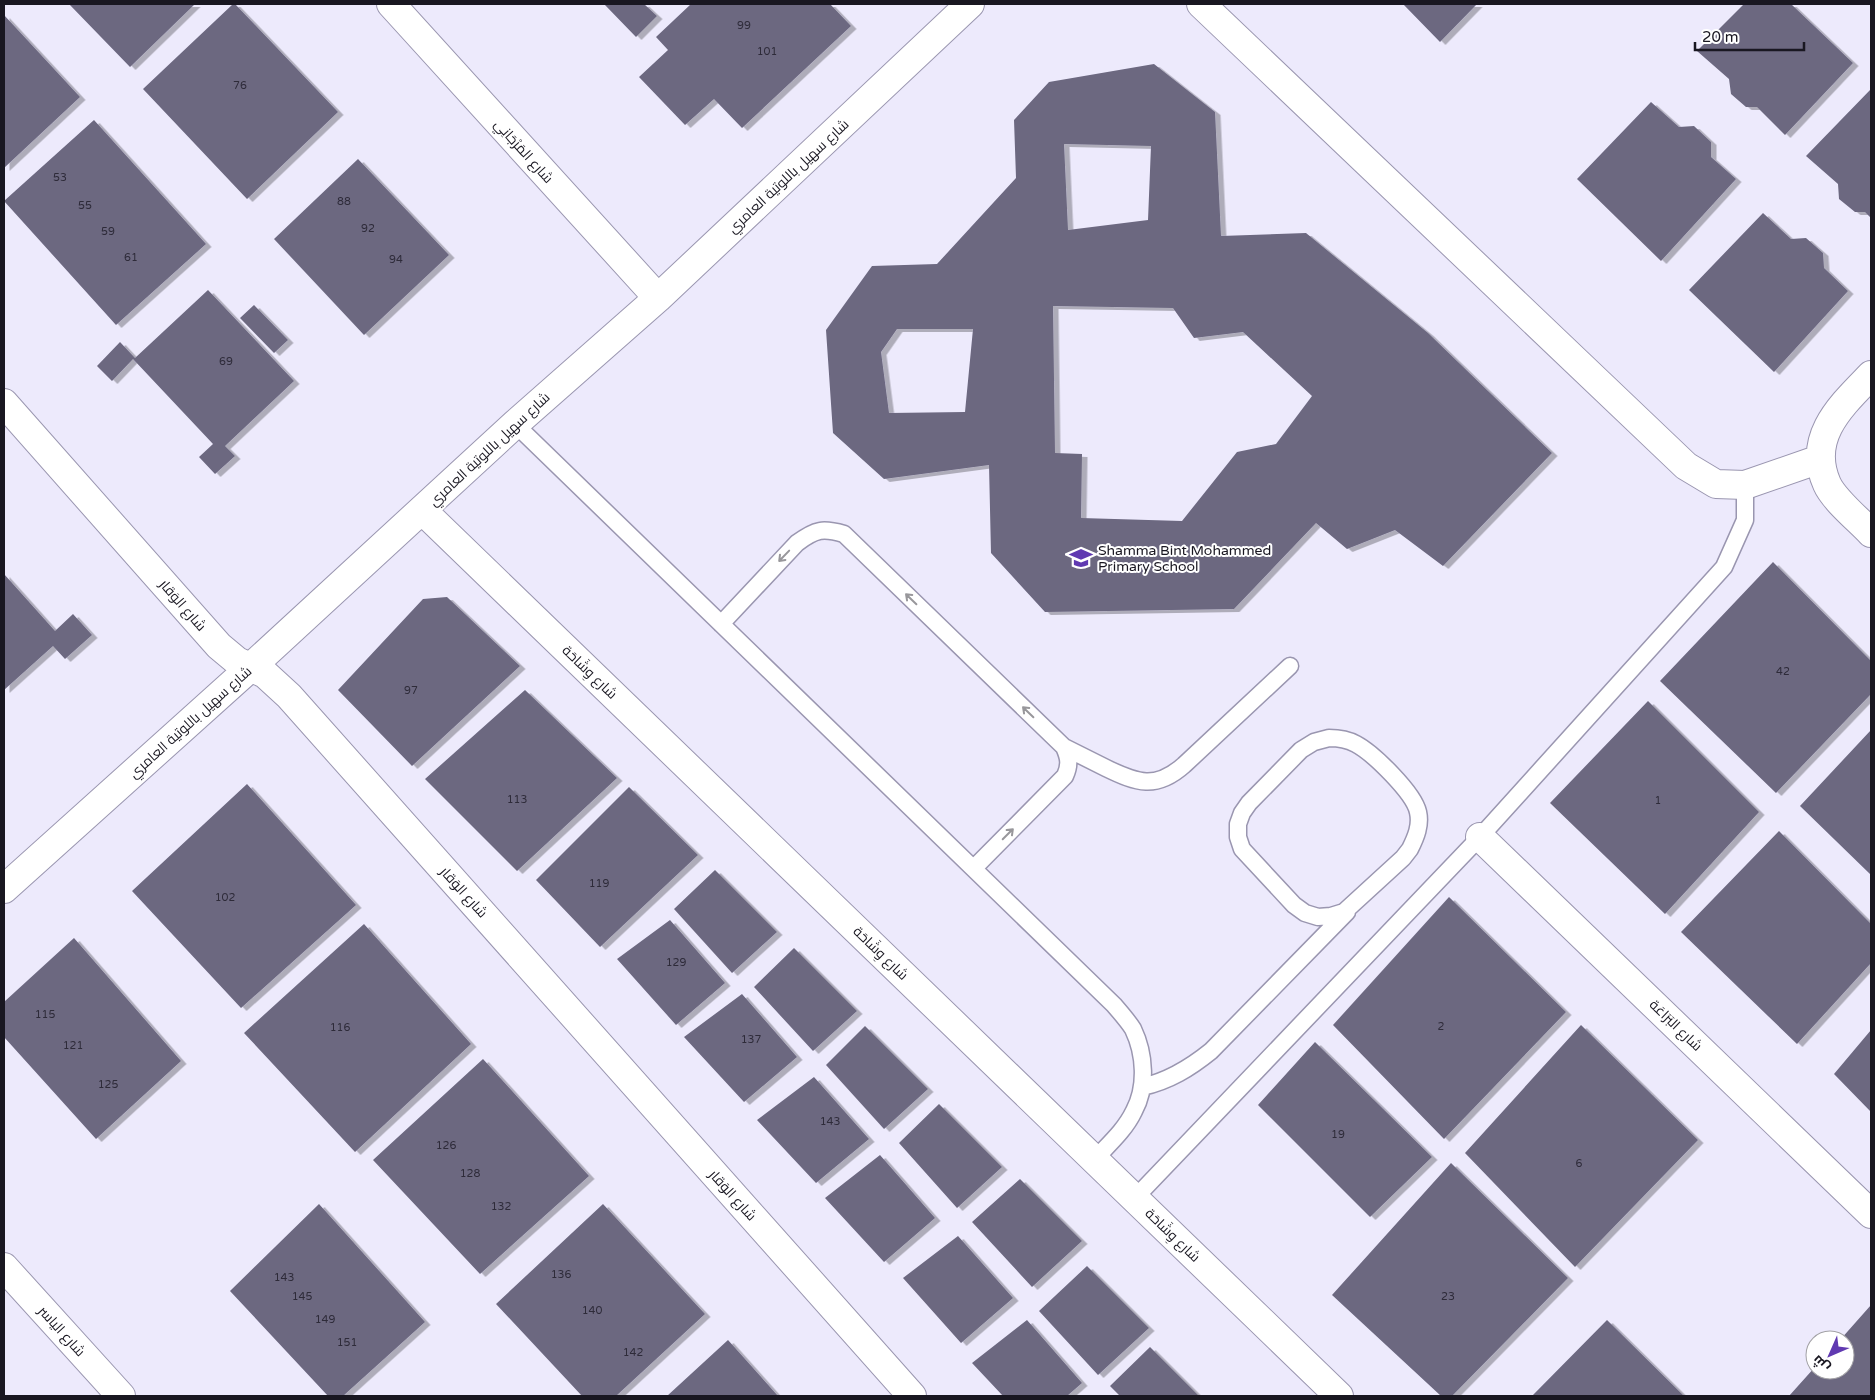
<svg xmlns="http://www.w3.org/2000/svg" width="1875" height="1400" viewBox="0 0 1875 1400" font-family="'Varela Round',Cairo,sans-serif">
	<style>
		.building { fill: #6c6880; fill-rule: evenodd; filter: url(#shadow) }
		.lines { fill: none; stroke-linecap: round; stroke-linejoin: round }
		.lane-casing { stroke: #9a96b0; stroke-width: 19 }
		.street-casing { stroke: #9a96b0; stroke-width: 30 }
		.lane { stroke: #fff; stroke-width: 16 }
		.street { stroke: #fff; stroke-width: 28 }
		.oneway { stroke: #98979b }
		.labels { text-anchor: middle; stroke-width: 4; stroke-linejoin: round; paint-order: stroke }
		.number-label { font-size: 11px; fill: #2e2b39 }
		.street-label { font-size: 14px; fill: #191721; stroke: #fff }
		.poi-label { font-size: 14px; fill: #191721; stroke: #fff; text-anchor: start }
	</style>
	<defs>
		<filter id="shadow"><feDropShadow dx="5.5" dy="3" stdDeviation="0" flood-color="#0004"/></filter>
	</defs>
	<rect width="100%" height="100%" fill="#edeafc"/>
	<path class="building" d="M69,4H195L130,67Z
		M233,4H235L338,112L247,199L143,89Z
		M604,4H644L657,16L636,37Z
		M691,4H830L851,26L742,128L714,99L685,125L639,77L668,50L656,37Z
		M1403,4H1477L1440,42Z
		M1744,4H1791L1853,63L1785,135L1757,107H1746L1731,94L1729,79L1697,51Z
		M4,15L80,97L4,168Z
		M1154,64L1215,112L1221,236L1306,233L1428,333L1552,453L1443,566L1395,530L1347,549L1316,523L1234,609L1045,612L991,553L989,465L884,479L833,433L826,330L872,266L937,264L1016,178L1014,120L1049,82ZM1064,144L1151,146L1148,220L1068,230ZM1053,306L1173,308L1194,338L1243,332L1312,396L1276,444L1237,452L1182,521L1081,518L1082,454L1055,453ZM897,329H973L965,412L889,413L881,352Z
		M1871,89V218L1865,212H1855L1839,199L1838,184L1806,156Z
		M1651,102L1679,127L1694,126L1711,142V157L1736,179L1661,261L1577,179Z
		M94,120L206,244L116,325L4,201Z
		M358,159L449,255L364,335L274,239Z
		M1763,213L1791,239L1806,238L1823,253L1824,268L1848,291L1774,372L1689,290Z
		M208,290L294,381L225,446L235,456L215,474L199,457L213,444L133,359L112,381L97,366L120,342L135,358Z
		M254,305L288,340L274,353L240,318Z
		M1773,562L1871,661V694L1776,793L1660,681Z
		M4,574L55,631L73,614L92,635L65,659L53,646L4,690Z
		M447,597L520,666L412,766L338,690L423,599Z
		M525,690L617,778L517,871L425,779Z
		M1648,701L1759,812L1665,914L1550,803Z
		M1871,730V875L1800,806Z
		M247,784L356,905L241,1008L132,891Z
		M629,787L698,855L600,947L536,880Z
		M1779,831L1871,924V963L1797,1044L1681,932Z
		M715,870L777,932L732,973L674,909Z
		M1449,897L1566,1012L1444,1139L1333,1025Z
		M670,920L725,983L676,1025L617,959Z
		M364,924L471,1044L355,1152L244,1033Z
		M74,938L181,1061L96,1139L4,1037V1002Z
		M794,948L857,1011L813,1051L754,987Z
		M742,994L797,1057L744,1102L684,1037Z
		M1581,1025L1698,1140L1575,1267L1465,1153Z
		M865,1026L928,1089L884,1129L826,1065Z
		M1871,1030V1112L1834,1074Z
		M1315,1042L1432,1157L1370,1217L1258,1105Z
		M483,1059L589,1176L480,1274L373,1160Z
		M814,1077L869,1139L816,1183L757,1120Z
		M939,1104L1002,1167L957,1208L899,1143Z
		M880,1155L935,1218L884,1262L825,1198Z
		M1451,1163L1568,1278L1452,1396H1441L1332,1295Z
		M1020,1179L1082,1241L1032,1287L972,1222Z
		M319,1204L425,1322L343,1396H328L230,1291Z
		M603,1204L705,1314L616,1396H582L496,1304Z
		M958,1236L1013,1298L961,1343L903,1278Z
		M1087,1266L1149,1328L1098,1375L1039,1311Z
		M1871,1305V1396H1789L1815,1367V1370H1845V1340H1840Z
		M1027,1320L1082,1383L1067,1396H1003L972,1363Z
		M1607,1320L1684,1396H1532Z
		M728,1340L778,1396H667Z
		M1150,1347L1199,1396H1120L1110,1386Z"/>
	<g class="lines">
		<defs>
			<path id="lane" d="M515,424L1114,1005C1120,1012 1128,1021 1133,1029C1145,1054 1147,1087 1134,1111C1125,1130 1109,1144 1095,1159
				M721,624L797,543C816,529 823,528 844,534L1064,747C1069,758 1070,765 1065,776L974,868
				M1329,738C1339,738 1347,739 1356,744C1373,753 1414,793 1418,812C1421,825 1416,837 1410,849L1403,858L1344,912L1331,916L1318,917L1305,913L1294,905L1242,849L1238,837V824L1242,813L1249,803L1301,750L1314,742Z
				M1064,747C1078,754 1092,761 1106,768C1137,783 1156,790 1184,765L1290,666
				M1142,1087C1169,1081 1190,1068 1211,1051L1347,912
				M1135,1198L1480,837L1724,567L1745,520V485"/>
			<path id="street" d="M391,4L658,298
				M1201,4L1686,466L1716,484L1745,485L1820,459
				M1871,375C1842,405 1806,437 1827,484C1834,500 1859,520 1871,533
				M4,403L219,646L237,661L265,674L289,696L912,1396
				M423,511L1339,1396
				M1480,837L1871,1214
				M4,889L251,667L515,424L658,298L970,4
				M4,1267L121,1396"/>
		</defs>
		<use href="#lane" class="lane-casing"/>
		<use href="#street" class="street-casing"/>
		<use href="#lane" class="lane"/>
		<use href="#street" class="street"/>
	</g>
	<defs><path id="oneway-shaft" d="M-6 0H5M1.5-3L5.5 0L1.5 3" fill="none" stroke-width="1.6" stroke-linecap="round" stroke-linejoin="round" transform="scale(1.25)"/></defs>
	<g class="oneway">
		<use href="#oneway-shaft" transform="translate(784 556) rotate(134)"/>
		<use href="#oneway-shaft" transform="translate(911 599) rotate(-136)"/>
		<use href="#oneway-shaft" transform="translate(1028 712) rotate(-136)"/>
		<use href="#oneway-shaft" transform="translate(1008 834) rotate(-45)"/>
	</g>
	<defs>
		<symbol id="school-bare" viewBox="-9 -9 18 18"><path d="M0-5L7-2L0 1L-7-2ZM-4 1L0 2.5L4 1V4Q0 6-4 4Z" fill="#6039b1" stroke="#fff" stroke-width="2.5" paint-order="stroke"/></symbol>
	</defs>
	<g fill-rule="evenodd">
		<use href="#school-bare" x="1065" y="542" width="32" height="32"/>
	</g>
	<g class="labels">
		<g class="number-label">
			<text x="744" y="29">99</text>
			<text x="767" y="55">101</text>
			<text x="240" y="89">76</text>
			<text x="60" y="181">53</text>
			<text x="344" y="205">88</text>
			<text x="85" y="209">55</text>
			<text x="368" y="232">92</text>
			<text x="108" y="235">59</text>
			<text x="131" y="261">61</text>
			<text x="396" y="263">94</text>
			<text x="226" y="365">69</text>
			<text x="1783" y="675">42</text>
			<text x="411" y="694">97</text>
			<text x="517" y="803">113</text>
			<text x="1658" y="804">1</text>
			<text x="599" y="887">119</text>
			<text x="225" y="901">102</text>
			<text x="676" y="966">129</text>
			<text x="45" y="1018">115</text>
			<text x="1441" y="1030">2</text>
			<text x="340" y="1031">116</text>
			<text x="751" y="1043">137</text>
			<text x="73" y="1049">121</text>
			<text x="108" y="1088">125</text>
			<text x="830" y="1125">143</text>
			<text x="1338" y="1138">19</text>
			<text x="446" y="1149">126</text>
			<text x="1579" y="1167">6</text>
			<text x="470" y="1177">128</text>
			<text x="501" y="1210">132</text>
			<text x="561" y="1278">136</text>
			<text x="284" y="1281">143</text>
			<text x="302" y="1300">145</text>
			<text x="1448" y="1300">23</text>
			<text x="592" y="1314">140</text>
			<text x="325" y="1323">149</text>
			<text x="347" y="1346">151</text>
			<text x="633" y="1356">142</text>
		</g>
		<g class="street-label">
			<text transform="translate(524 151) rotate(48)" y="5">شارع المَرْجَانِي</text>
			<text transform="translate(788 176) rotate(-43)" y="5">شارع سهيل باللوتية العامري</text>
			<text transform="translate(489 449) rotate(-43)" y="5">شارع سهيل باللوتية العامري</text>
			<text transform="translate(183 605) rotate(49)" y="5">شارع الوَقار</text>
			<text transform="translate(590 672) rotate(44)" y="5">شارع وِشَاحَة</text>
			<text transform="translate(190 722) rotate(-42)" y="5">شارع سهيل باللوتية العامري</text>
			<text transform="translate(464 892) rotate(48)" y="5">شارع الوَقار</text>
			<text transform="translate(881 953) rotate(44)" y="5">شارع وِشَاحَة</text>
			<text transform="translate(1676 1025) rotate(44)" y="5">شارع البَرَاعَة</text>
			<text transform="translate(733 1195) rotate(48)" y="5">شارع الوَقار</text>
			<text transform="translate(1173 1235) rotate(44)" y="5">شارع وِشَاحَة</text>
			<text transform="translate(62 1331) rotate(48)" y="5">شارع الياسر</text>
		</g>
		<g class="poi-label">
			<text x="1098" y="555">Shamma Bint Mohammed<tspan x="1098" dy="16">Primary School</tspan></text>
		</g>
	</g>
	<rect width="1875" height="1400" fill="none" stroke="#191721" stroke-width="10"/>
	<g transform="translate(1830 1355) rotate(225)"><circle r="24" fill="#ffffff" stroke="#a3a2a6"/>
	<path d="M0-4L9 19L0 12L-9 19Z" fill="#6039b1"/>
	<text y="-8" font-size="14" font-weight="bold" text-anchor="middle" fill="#191721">ش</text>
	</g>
	<path d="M1695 42v8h109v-8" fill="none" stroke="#191721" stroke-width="2.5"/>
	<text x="1702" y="42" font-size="15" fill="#191721" stroke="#ffffff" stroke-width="4" paint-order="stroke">20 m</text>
</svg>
